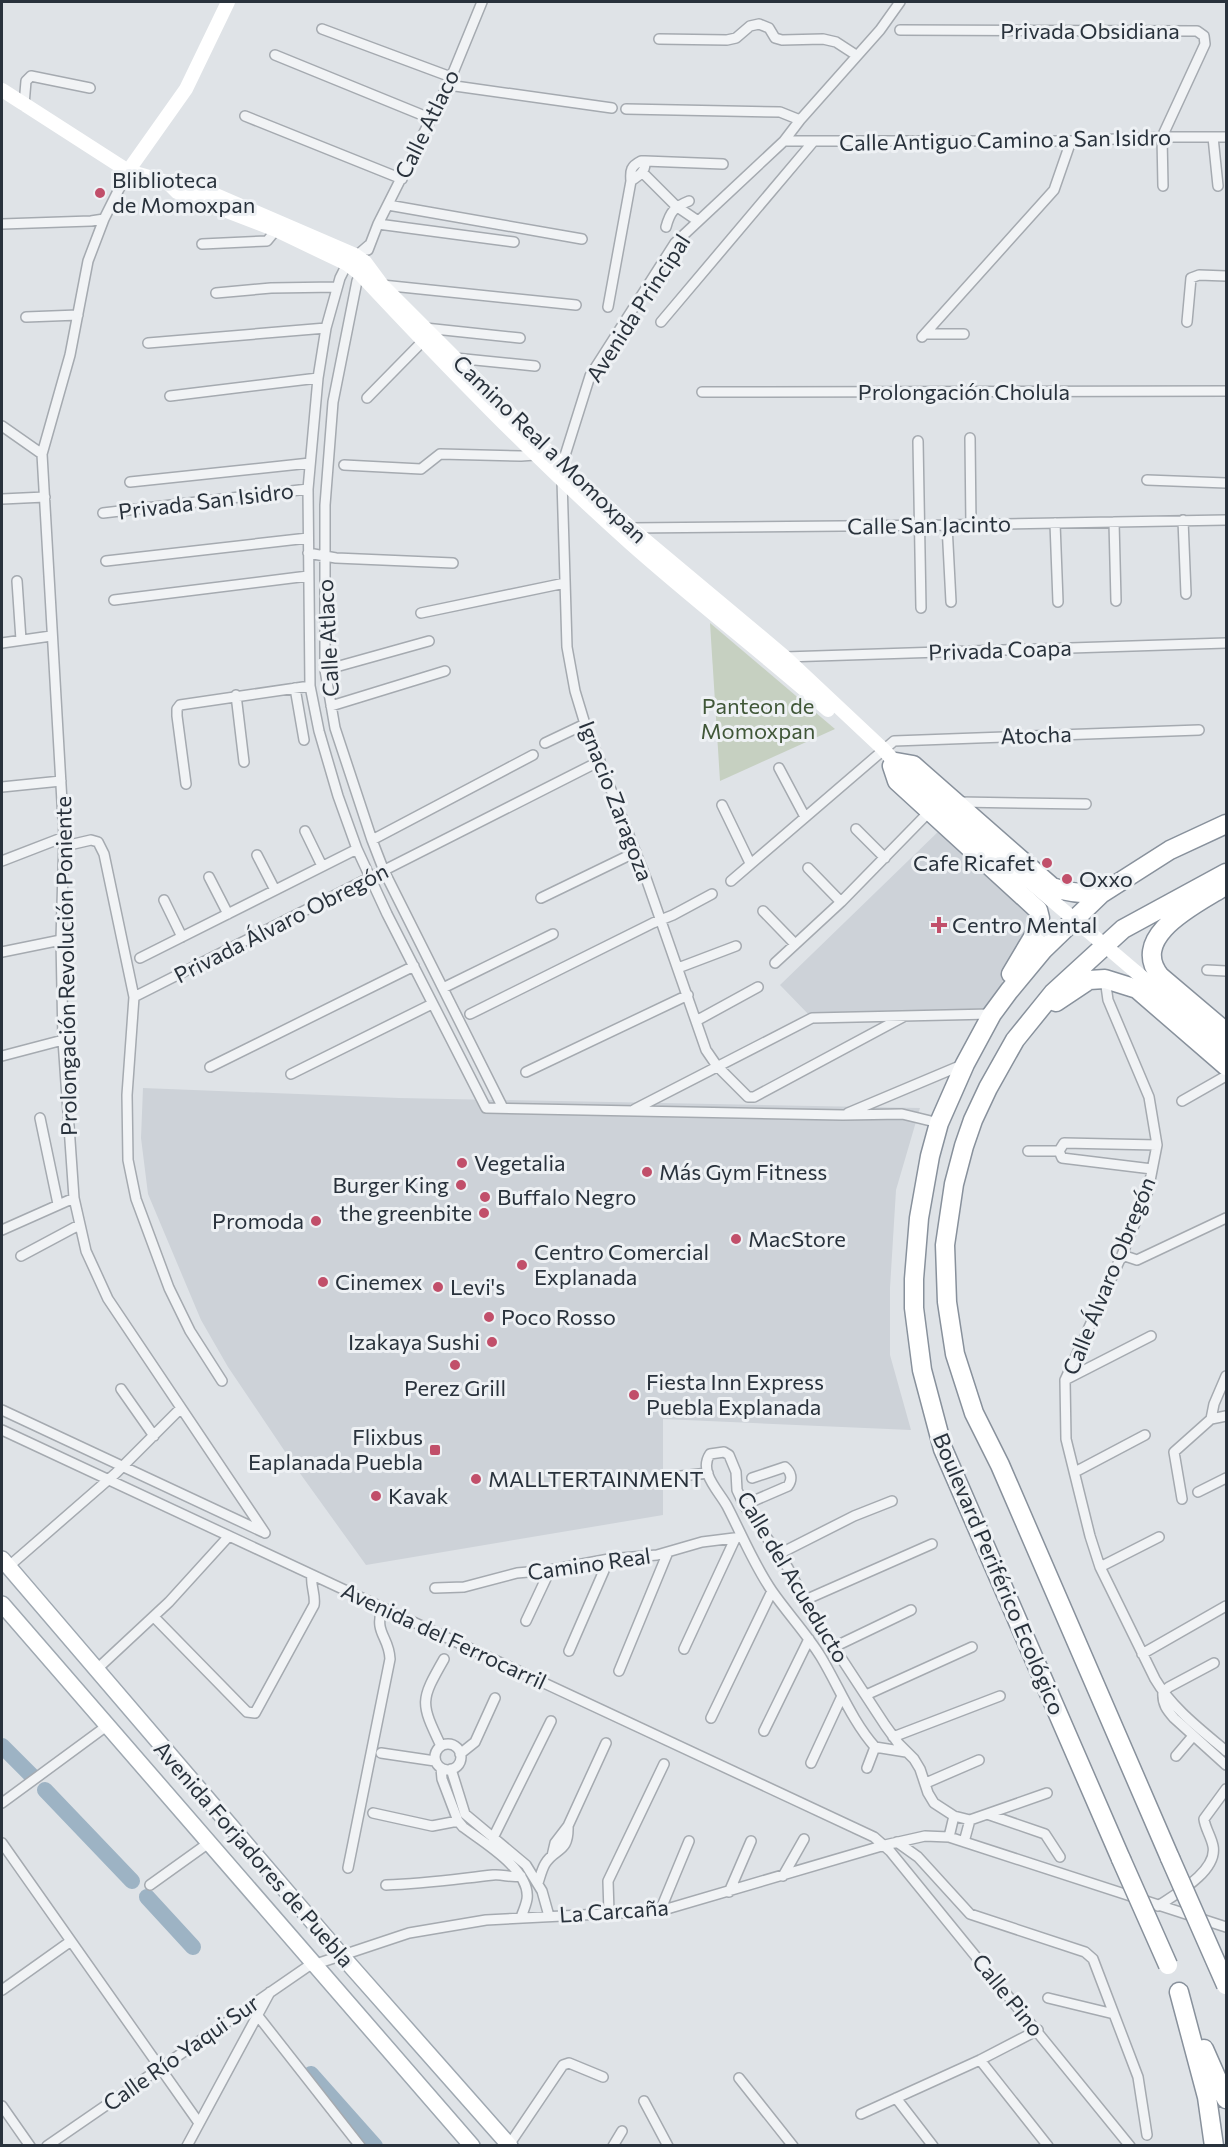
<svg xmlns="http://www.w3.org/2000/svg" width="1228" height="2147" viewBox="0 0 1228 2147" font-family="Commissioner,sans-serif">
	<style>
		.built { fill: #cdd2d8 }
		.green { fill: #c6d0c1 }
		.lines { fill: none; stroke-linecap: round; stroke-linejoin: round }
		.river { stroke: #9db3c4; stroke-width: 16 }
		.street-casing { stroke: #a5aab0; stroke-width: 12 }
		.primary-casing { stroke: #9fa8b1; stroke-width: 18 }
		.highway-casing { stroke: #88919c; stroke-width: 21 }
		.street { stroke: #f1f3f5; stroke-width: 9 }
		.secondary { stroke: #fff; stroke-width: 14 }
		.primary { stroke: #fff; stroke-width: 15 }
		.highway { stroke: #fff; stroke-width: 18 }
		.highway-bridge-casing { stroke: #88919c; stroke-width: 21; stroke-linecap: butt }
		.secondary-bridge { stroke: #fff; stroke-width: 14 }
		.highway-bridge { stroke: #fff; stroke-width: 18 }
		.poi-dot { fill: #c14f6a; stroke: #eef1f4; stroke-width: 2 }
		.labels { text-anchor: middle; stroke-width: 6; stroke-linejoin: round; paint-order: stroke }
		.street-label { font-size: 22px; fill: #29323c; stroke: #eef1f4 }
		.poi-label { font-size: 22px; fill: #29323c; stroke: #eef1f4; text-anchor: start }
		.park-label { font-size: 22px; fill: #405738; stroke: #eef1f4 }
	</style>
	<rect width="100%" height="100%" fill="#dfe3e7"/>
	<path class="built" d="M943,827L1037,920L1004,977L992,1014L812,1018L780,985Z
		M143,1088L399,1098L920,1108L896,1190L890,1288V1355L911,1430L663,1419V1515L366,1565L294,1465L228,1367L201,1320L148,1194L141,1138Z"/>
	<path class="green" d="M710,623L835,729L720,781Z"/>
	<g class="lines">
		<path class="river" d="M2,1746L31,1775
			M45,1790L132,1881
			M147,1897L193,1947
			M311,2074L375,2146"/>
		<defs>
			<path id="street" d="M900,2L880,30L800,120L784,141L675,243L590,376L562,465V480L567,647L575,691L585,724L647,881L706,1050L717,1066L748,1097H754L903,1017
				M322,29L451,77
				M900,30L1197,31L1204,36L1205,44L1162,137L1163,186
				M659,39L727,40L736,38L750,26L759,24L769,28L775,38L782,40L823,39L836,42L856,55
				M275,55L432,119
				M448,85L612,108
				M24,105L26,81L31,76L90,88
				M626,109L780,112L800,120
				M245,116L402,179
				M1213,137L1218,186
				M784,141H1071L1162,137H1226
				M641,161H645C646,171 640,175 631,181C630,170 631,166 641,161Z
				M645,161L723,164
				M128,171L104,219L88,261L70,355L42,454L64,837L61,940L63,1040L74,1198L86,1251L108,1299L265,1533
				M642,172L676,206L698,221
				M388,205L582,239
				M2,224L91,221L104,219
				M378,224L514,242
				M666,227C670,212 674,207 689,201
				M202,244L267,241L276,230
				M369,245L347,264L340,278L326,328L318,378L308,489L310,686L319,731L338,796L357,849L387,914L486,1108L843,1115L902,1114L939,1123
				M368,250L378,224L448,85L482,2
				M361,272L357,281L333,402L325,505V670L335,728L372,840L384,871L503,1108
				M382,285L576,305
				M216,293L271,288L337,287
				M608,307L631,181
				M26,317L78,315
				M661,322L813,142
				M1187,322L1191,278L1199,275L1226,276
				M425,328L520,338
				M926,334H964
				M922,337L1054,190L1071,141
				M148,343L326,328
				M455,358L535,366
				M702,392L1226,391
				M170,396L318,378
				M367,398L423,341
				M2,426L42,454
				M970,438L971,525
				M918,441L921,608
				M344,465L421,469L440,454L521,456L535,455
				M1147,480L1226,483
				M130,482L310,463
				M2,499L45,497
				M103,513L308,489
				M1183,520L1186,594
				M1114,522L1116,601
				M1055,523L1058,602
				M947,525L951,602
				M631,528L947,525L1226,520
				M308,553L336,558L453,563
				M106,561L308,538
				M17,581L21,640
				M114,600L308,576
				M421,613L565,583
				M2,643L51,636
				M785,657L1226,643
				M325,670L429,641
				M295,688L304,740
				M236,695L244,762
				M331,706L445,671
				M545,743L585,724
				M779,768L805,817
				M186,784L177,716V709L180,705L310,686
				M2,787L61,781
				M959,802L1086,804
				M722,805L750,863
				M856,829L885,858
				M305,831L322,866
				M372,840L533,755
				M65,846L91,840L98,842L104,854L134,997L127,1095L128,1160L136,1199L169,1288L190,1331L222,1381
				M257,855L275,890
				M2,861L64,837
				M808,868L841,902
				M209,877L228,914
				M731,881L894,741L1199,730
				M541,898L636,852
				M164,900L182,937
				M763,911L795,944
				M2,952L61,940
				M140,958L357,849
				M775,963L841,902L929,812
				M678,968L736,946
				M1207,970L1226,971
				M1105,979L1108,1000L1149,1097L1157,1145L1148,1191L1122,1255L1065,1380L1066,1439L1090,1536L1100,1567L1155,1679C1172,1708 1200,1729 1226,1751
				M443,988L553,934
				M134,997L600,761
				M470,1014L653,923L673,915L712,894
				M696,1021L758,987
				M2,1056L63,1040
				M210,1067L414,966
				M526,1072L688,995
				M291,1074L432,1004
				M1182,1101L1226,1076
				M635,1109L812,1018L991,1014
				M848,1113L962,1065
				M40,1118L58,1204
				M1028,1151H1059
				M1059,1151L1064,1143L1157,1145
				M1059,1151L1062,1158L1152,1169
				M2,1230L74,1198
				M1122,1255L1137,1260L1226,1218
				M21,1256L79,1225
				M1065,1380L1151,1336
				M121,1389L154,1436
				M2,1410L263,1532
				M1211,1419L1214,1404L1226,1376
				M2,1430L874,1837L890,1851L1130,2146
				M1075,1472L1145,1435
				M672,1477L708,1473
				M1198,1492L1226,1478
				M1182,1499L1174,1452L1211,1419L1226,1416
				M744,1505L788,1486C793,1479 791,1472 785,1467L752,1478
				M779,1554L854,1516L892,1501
				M8,1567L116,1473L181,1408
				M1100,1567L1159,1537
				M435,1588L464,1587L517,1573L550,1570L609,1559L657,1555L702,1542L742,1537
				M805,1600L932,1544
				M154,1617L247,1712L255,1713L314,1605C316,1595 310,1585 312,1575
				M526,1621L550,1570
				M834,1647L911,1610
				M684,1649L735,1539
				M569,1651L609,1559
				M1142,1654L1226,1606
				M1214,1663L1169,1687L1163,1692C1162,1704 1167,1710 1174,1718L1226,1765
				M96,1670L169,1602L229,1536
				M619,1671L668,1552
				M866,1695L972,1647
				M711,1718L772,1591
				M764,1731L809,1639
				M893,1737L1000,1696
				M435 1757a13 13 0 1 1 26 0a13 13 0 1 1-26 0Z
				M441,1746C420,1702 420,1701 444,1659
				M906,1752L875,1747C852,1721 839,1687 821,1657C807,1634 788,1614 772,1591C754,1565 742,1535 727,1506C719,1491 698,1472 710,1454L724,1452L729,1455L736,1472L737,1490L744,1505L788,1568L813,1615L885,1725L898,1743L914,1759L920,1769L928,1793L934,1803L954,1816L970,1820
				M381,1753L435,1761
				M460,1754L475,1742L495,1698
				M1176,1756L1193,1736
				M811,1763L842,1696
				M441,1768L442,1779L458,1821L463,1827C483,1842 531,1870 527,1899C526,1905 523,1912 521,1917
				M867,1768L875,1747
				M451,1769L465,1814L526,1865L542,1891L549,1916
				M926,1783L979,1760
				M2,1803L108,1725
				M373,1813L432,1826L458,1821
				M987,1814L1045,1834L1060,1857
				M970,1820L1047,1793
				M949,1837L954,1816
				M493,1838L551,1721
				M897,1842L918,1857L970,1914L1085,1952L1093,1959L1138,2077L1147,2135
				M964,1842L970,1820
				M2,1843L199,2123
				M552,1856L555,1843L568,1826L606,1743
				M348,1868L390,1659C389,1636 374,1634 382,1608
				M783,1876L804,1839
				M538,1883C540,1877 542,1869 545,1864C555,1847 569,1854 568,1826
				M150,1885L210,1842
				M386,1885C424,1884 456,1879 493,1875C503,1874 511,1878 521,1876
				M729,1892L751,1841
				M1158,1906C1176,1894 1218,1871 1213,1846C1211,1836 1205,1828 1204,1819L1226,1789
				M660,1911L689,1841
				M609,1913L608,1881L664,1764
				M2,1990L71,1941
				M1048,1998L1114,2014
				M258,2016L360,2146
				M980,2060L1048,2146
				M739,2078L793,2146
				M896,2098L933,2146
				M644,2101L668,2146
				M2,2106L30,2146
				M861,2114L980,2060L1038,2030
				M509,2145L563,2065L569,2063L603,2077
				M47,2146L307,1967L409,1933L486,1920L660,1911L885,1845L925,1836L949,1837L1226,1927
				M187,2146L270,1992
				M613,2146L622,2131"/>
			<path id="primary" d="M2,1559L342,1956L510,2146
				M2,1604L472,2146"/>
			<path id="highway" d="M1220,889C1194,905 1129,937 1160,976L1226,1032
				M1011,974L1039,927L1040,918L1038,910L897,781L892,766L896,762L913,765L1052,887C1068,893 1085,894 1101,894
				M1056,1002L1089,980L1105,979L1137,989L1226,1066
				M1170,1858L1000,1465L974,1413L955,1354L947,1302L945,1245L954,1184L964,1146L973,1120L988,1088L1015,1040L1053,993L1123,929L1226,873
				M1121,1859L943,1449L922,1370L914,1308V1279L919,1218L930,1156L939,1123L965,1064L992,1014L1009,991L1043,950L1101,894L1170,850L1226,824
				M1179,1992L1207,2097L1214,2146
				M1204,2049L1226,2099"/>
		</defs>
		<use href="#street" class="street-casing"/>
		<use href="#primary" class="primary-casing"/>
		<use href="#highway" class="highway-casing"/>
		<use href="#street" class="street"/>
		<path class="secondary" d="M2,90L128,171L167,182L181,180L355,255L365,262L382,285L562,465L631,528L785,657L883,749L900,768
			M128,171L186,89L228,2
			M167,182L177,192L276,230L347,264L360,274C447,367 535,458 630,543C694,600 763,653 828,710
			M892,766L903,772L1029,881
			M1136,972L1226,1049"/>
		<use href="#primary" class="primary"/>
		<use href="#highway" class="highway"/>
		<defs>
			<path id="highway-bridge" d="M1170,1858L1226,1985
				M1121,1859L1168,1965"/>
		</defs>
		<use href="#highway-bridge" class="highway-bridge-casing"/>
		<path class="secondary-bridge" d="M1029,881L1136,972"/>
		<use href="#highway-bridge" class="highway-bridge"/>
	</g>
	<g class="poi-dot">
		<circle cx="100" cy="193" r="6"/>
		<circle cx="1047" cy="863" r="6"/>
		<circle cx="1067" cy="879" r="6"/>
		<path d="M936 916h6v6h6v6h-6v6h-6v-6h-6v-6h6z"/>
		<circle cx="462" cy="1163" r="6"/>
		<circle cx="647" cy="1172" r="6"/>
		<circle cx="461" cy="1185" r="6"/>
		<circle cx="485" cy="1197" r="6"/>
		<circle cx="484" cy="1213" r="6"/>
		<circle cx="316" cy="1221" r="6"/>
		<circle cx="736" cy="1239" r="6"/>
		<circle cx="522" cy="1265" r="6"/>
		<circle cx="323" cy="1282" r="6"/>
		<circle cx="438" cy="1287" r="6"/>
		<circle cx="489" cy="1317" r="6"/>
		<circle cx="492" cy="1342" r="6"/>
		<circle cx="455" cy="1365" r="6"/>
		<circle cx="634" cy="1395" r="6"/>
		<rect x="429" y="1444" width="12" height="12" rx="3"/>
		<circle cx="476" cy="1479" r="6"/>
		<circle cx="376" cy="1496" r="6"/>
	</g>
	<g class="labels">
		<g class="street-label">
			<text x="1090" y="39">Privada Obsidiana</text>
			<text transform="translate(427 124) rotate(-64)" y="8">Calle Atlaco</text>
			<text transform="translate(1005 140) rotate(-1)" y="8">Calle Antiguo Camino a San Isidro</text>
			<text transform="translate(638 308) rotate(-57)" y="8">Avenida Principal</text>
			<text x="964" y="400">Prolongación Cholula</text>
			<text transform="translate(550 449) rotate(44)" y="8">Camino Real a Momoxpan</text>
			<text transform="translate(206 501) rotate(-7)" y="8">Privada San Isidro</text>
			<text transform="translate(929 525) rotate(-1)" y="8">Calle San Jacinto</text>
			<text transform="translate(328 638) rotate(-93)" y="8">Calle Atlaco</text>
			<text transform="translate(1000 650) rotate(-2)" y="8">Privada Coapa</text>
			<text transform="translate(1036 735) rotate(-2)" y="8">Atocha</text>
			<text transform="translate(616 801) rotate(69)" y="8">Ignacio Zaragoza</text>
			<text transform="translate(281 923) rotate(-27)" y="8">Privada Álvaro Obregón</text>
			<text transform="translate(66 966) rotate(-91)" y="8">Prolongación Revolución Poniente</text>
			<text transform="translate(1109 1276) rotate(-68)" y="8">Calle Álvaro Obregón</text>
			<text transform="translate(589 1564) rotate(-8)" y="8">Camino Real</text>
			<text transform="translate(999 1574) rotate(67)" y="8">Boulevard Periférico Ecológico</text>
			<text transform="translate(793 1577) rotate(59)" y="8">Calle del Acueducto</text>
			<text transform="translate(444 1636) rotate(25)" y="8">Avenida del Ferrocarril</text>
			<text transform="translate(254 1854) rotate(49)" y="8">Avenida Forjadores de Puebla</text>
			<text transform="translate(614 1911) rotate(-4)" y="8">La Carcaña</text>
			<text transform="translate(1008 1995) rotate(51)" y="8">Calle Pino</text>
			<text transform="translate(181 2053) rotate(-35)" y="8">Calle Río Yaqui Sur</text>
		</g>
		<g class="poi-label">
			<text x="112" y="188">Bliblioteca<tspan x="112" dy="25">de Momoxpan</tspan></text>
			<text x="1035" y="871" text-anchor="end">Cafe Ricafet</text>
			<text x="1079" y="887">Oxxo</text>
			<text x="952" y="933">Centro Mental</text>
			<text x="474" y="1171">Vegetalia</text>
			<text x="659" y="1180">Más Gym Fitness</text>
			<text x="449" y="1193" text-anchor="end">Burger King</text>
			<text x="497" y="1205">Buffalo Negro</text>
			<text x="472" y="1221" text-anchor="end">the greenbite</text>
			<text x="304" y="1229" text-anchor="end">Promoda</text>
			<text x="748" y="1247">MacStore</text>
			<text x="534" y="1260">Centro Comercial<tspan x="534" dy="25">Explanada</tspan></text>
			<text x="335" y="1290">Cinemex</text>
			<text x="450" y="1295">Levi's</text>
			<text x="501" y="1325">Poco Rosso</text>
			<text x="480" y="1350" text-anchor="end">Izakaya Sushi</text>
			<text x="646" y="1390">Fiesta Inn Express<tspan x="646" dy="25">Puebla Explanada</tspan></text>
			<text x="455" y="1396" text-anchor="middle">Perez Grill</text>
			<text x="423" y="1445" text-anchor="end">Flixbus<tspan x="423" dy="25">Eaplanada Puebla</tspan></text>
			<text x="488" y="1487">MALLTERTAINMENT</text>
			<text x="388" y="1504">Kavak</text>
		</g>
		<g class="park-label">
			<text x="758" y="714">Panteon de<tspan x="758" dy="25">Momoxpan</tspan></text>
		</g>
	</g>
	<rect width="1228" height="2147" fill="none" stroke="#29323c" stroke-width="6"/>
</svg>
